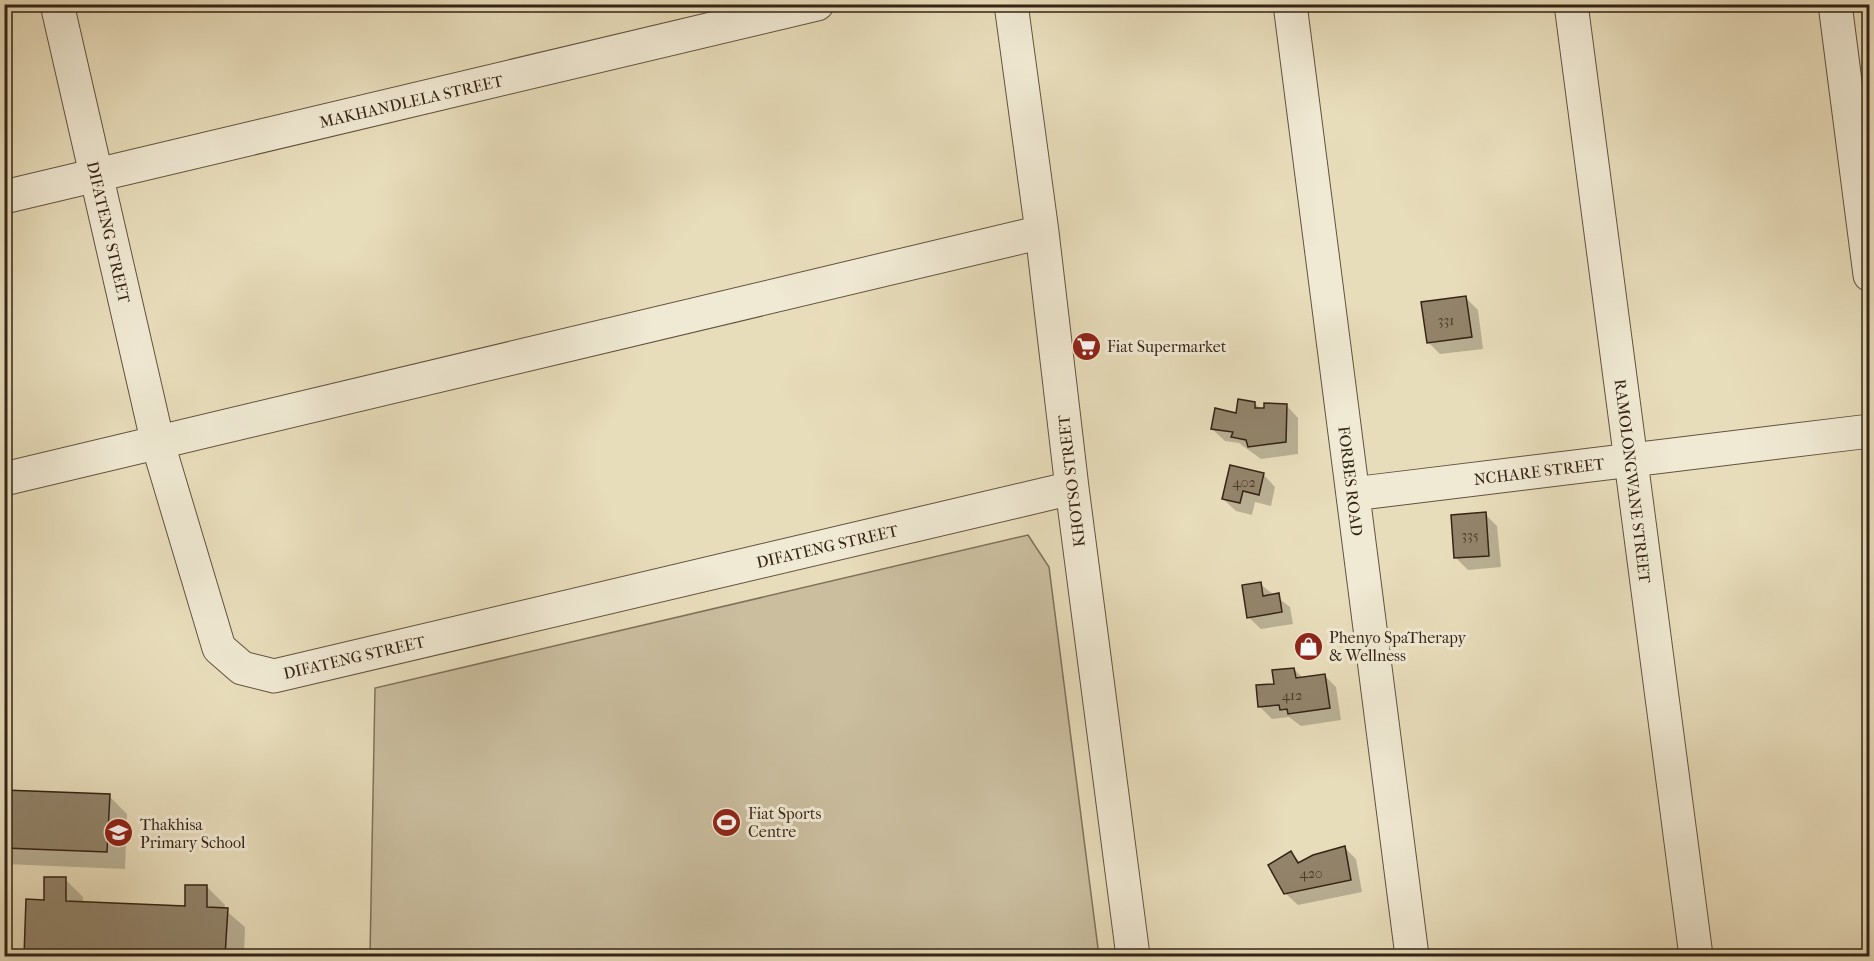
<svg xmlns="http://www.w3.org/2000/svg" width="1874" height="961" viewBox="0 0 1874 961" font-family="'IM FELL French Canon',serif">
	<style>
		.green { fill: #cabe9f; stroke: #80715a; stroke-width: 1.5 }
		.shadow { fill: #0003 }
		.building { fill: #92846b; stroke: #352415; stroke-width: 1.5 }
		.lines { fill: none; stroke-linecap: round; stroke-linejoin: round }
		.minor-casing { stroke: #62523e; stroke-width: 35 }
		.minor { stroke: #f0e9d3; stroke-width: 33 }
		.labels { text-anchor: middle; stroke-width: 6; stroke-linejoin: round; paint-order: stroke }
		.number-label { font-size: 14px; fill: #4c3c2a }
		.street-label { font-size: 16px; fill: #352415; stroke: #f0e9d3 }
		.poi-label { font-size: 16px; fill: #352415; stroke: #f0e9d3; text-anchor: start }
	</style>
	<rect width="100%" height="100%" fill="#e8ddbb"/>
	<filter id="stains"><feTurbulence type="fractalNoise" baseFrequency=".00333" numOctaves="4"/><feColorMatrix values="0 0 0 0 .2 0 0 0 0 .09 0 0 0 0 .02 0 0 0 .5 -.17"/></filter>
	<radialGradient id="worn" r=".72"><stop offset=".6" stop-color="#630" stop-opacity="0"/><stop offset="1" stop-color="#630" stop-opacity=".3"/></radialGradient>
	<path class="green" d="M1028,535L1049,567L1099,956H370L375,688Z"/>
	<path class="shadow" d="M1466,298L1478,310L1483,349L1440,354L1428,342Z
		M1254,403L1261,409L1286,405L1298,418V454L1261,459L1239,443L1225,441L1212,429Z
		M1263,474L1275,487L1271,506L1255,502L1252,515L1236,511L1223,499Z
		M1485,514L1497,526L1501,567L1468,570L1456,558Z
		M1260,584L1290,607L1293,624L1261,629L1248,617Z
		M1294,669L1303,678L1324,675L1336,687L1341,720L1301,726L1289,717L1272,719L1259,706L1276,685Z
		M4,792L109,796L127,814L125,869L4,864Z
		M1344,847L1356,859L1362,892L1298,905L1285,893L1291,853L1301,863Z
		M65,879L83,897V903L186,908L207,887L225,905L224,909L245,927L244,956H27L45,902Z"/>
	<path class="building" d="M1466,296L1472,337L1427,343L1421,302Z
		M1238,399L1255,402V408H1264V403L1287,404L1286,442L1248,447L1246,440L1231,437L1233,432L1211,429L1215,408L1236,413Z
		M1230,465L1264,473L1259,495L1243,491L1240,503L1222,499Z
		M1486,512L1489,556L1454,558L1451,515Z
		M1261,582L1263,596L1279,593L1282,612L1247,618L1242,585Z
		M1294,668L1296,678L1325,674L1330,708L1288,714L1287,709L1280,710L1279,705L1258,707L1256,685L1274,684L1272,670Z
		M4,790L110,794L107,852L4,848Z
		M1345,846L1351,880L1284,894L1268,865L1291,851L1298,863L1313,855Z
		M44,877H66V901L185,906V885H207V907L228,908L225,956H24L26,899L44,900Z"/>
	<g class="lines">
		<defs>
			<path id="minor" d="M57,4L158,444L219,648L242,668L274,676L1072,488
				M1011,4L1042,232L1072,488L1133,956
				M1290,4L1412,956
				M1571,4L1696,956
				M1835,4L1870,275
				M4,197L817,4
				M4,479L1042,232
				M1353,494L1870,431"/>
		</defs>
		<use href="#minor" class="minor-casing"/>
		<use href="#minor" class="minor"/>
	</g>
	<defs>
		<symbol id="supermarket-disc" viewBox="-11 -11 22 22"><circle r="9.5" fill="#8f2418" stroke="#f0e9d3"/><path d="M-6-5.5h2.5l.6 2H6L4.5 2H-2.5L-4.4-4H-6ZM-1.5 3.2a1.3 1.3 0 1 0 .1 0ZM3 3.2a1.3 1.3 0 1 0 .1 0Z" fill="#fff"/></symbol>
		<symbol id="shop-disc" viewBox="-11 -11 22 22"><circle r="9.5" fill="#8f2418" stroke="#f0e9d3"/><path d="M-5-2.5h2.3a2.7 3.5 0 0 1 5.4 0H5L5.5 6h-11ZM-1.5-2.5h3a1.5 2.3 0 0 0-3 0Z" fill="#fff"/></symbol>
		<symbol id="stadium-disc" viewBox="-11 -11 22 22"><circle r="9.5" fill="#8f2418" stroke="#f0e9d3"/><path d="M0-5a6.5 5 0 1 0 0 10a6.5 5 0 1 0 0-10ZM-3.5-1.8h7v3.6h-7Z" fill="#fff"/></symbol>
		<symbol id="school-disc" viewBox="-11 -11 22 22"><circle r="9.5" fill="#8f2418" stroke="#f0e9d3"/><path d="M0-5L7-2L0 1L-7-2ZM-4 1L0 2.5L4 1V4Q0 6-4 4Z" fill="#fff"/></symbol>
	</defs>
	<g fill-rule="evenodd">
		<use href="#supermarket-disc" x="1070" y="330" width="33" height="33"/>
		<use href="#shop-disc" x="1292" y="630" width="33" height="33"/>
		<use href="#stadium-disc" x="710" y="806" width="33" height="33"/>
		<use href="#school-disc" x="102" y="816" width="33" height="33"/>
	</g>
	<g class="labels">
		<g class="number-label">
			<text x="1446" y="325">331</text>
			<text x="1244" y="487">402</text>
			<text x="1470" y="540">335</text>
			<text x="1292" y="700">412</text>
			<text x="1311" y="878">420</text>
		</g>
		<g class="street-label">
			<text transform="translate(411 101) rotate(-13)" y="6">MAKHANDLELA STREET</text>
			<text transform="translate(109 232) rotate(77)" y="6">DIFATENG STREET</text>
			<text transform="translate(1539 471) rotate(-7)" y="6">NCHARE STREET</text>
			<text transform="translate(1071 481) rotate(-97)" y="6">KHOTSO STREET</text>
			<text transform="translate(1351 481) rotate(83)" y="6">FORBES ROAD</text>
			<text transform="translate(1633 481) rotate(83)" y="6">RAMOLONGWANE STREET</text>
			<text transform="translate(827 546) rotate(-13)" y="6">DIFATENG STREET</text>
			<text transform="translate(354 657) rotate(-13)" y="6">DIFATENG STREET</text>
		</g>
		<g class="poi-label">
			<text x="1107" y="352">Fiat Supermarket</text>
			<text x="1329" y="643">Phenyo SpaTherapy<tspan x="1329" dy="18">&amp; Wellness</tspan></text>
			<text x="748" y="819">Fiat Sports<tspan x="748" dy="18">Centre</tspan></text>
			<text x="140" y="830">Thakhisa<tspan x="140" dy="18">Primary School</tspan></text>
		</g>
	</g>
	<rect width="1874" height="961" fill="none" stroke="#e8ddbb" stroke-width="24"/>
	<rect x="6" y="6" width="1862" height="949" fill="none" stroke="#352415" stroke-width="3"/>
	<rect x="12" y="12" width="1850" height="937" fill="none" stroke="#352415" stroke-width="1.5"/>
	<rect width="100%" height="100%" filter="url(#stains)"/>
	<rect width="100%" height="100%" fill="url(#worn)"/>
</svg>
